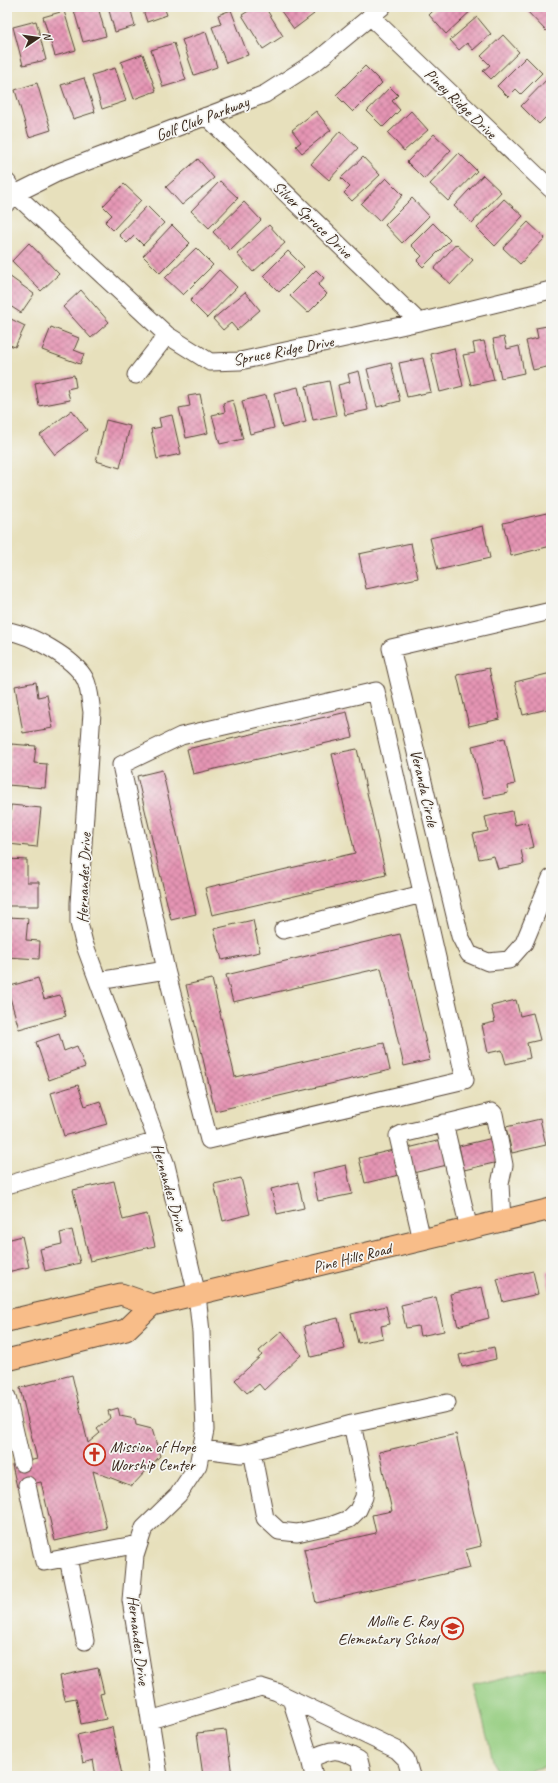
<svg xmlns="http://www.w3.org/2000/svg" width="558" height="1783" viewBox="0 0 558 1783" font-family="Caveat,sans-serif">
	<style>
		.pitch { fill: #96ce81; stroke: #687c50 }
		.building { fill: url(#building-cross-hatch) }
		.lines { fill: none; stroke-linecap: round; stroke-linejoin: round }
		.minor-casing { stroke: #554536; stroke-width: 19 }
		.major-casing { stroke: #554536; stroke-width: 23 }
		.minor { stroke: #fff; stroke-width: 17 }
		.major { stroke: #f8bd89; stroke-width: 21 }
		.labels { text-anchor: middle; stroke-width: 3.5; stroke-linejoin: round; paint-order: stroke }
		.street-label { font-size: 16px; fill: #3b2a1e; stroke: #f6f6f2 }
		.poi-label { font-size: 16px; fill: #3b2a1e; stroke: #f6f6f2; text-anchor: start }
	</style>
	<defs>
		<pattern id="building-cross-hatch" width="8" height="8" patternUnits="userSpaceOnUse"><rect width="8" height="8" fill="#e594b4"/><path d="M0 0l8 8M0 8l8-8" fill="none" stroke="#bb7992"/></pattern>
	</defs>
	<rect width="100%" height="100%" fill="#f6f6f2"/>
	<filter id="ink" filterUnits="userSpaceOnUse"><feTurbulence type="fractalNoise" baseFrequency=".025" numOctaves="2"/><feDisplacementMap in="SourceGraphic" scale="8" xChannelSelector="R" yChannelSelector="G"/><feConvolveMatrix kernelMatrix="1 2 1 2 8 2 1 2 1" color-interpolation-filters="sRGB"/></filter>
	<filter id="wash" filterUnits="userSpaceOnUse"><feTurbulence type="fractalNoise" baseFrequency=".012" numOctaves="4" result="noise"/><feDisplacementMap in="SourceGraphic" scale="16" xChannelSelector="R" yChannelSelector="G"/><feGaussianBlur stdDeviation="0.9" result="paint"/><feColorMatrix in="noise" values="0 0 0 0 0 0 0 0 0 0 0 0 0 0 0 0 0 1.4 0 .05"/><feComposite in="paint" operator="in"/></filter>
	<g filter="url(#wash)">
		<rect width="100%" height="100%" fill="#e7e0bc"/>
		<path class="pitch" d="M550,1666L551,1765L508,1776H497L474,1685Z"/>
		<g id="blocks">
			<path class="building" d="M73,7H98L106,36L83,42Z
				M108,7H130L135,26L115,32Z
				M142,7H164L167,15L147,22Z
				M255,7H265L283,36L263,49L242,15Z
				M278,7H308L314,14L294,29Z
				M437,7H473L474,8L446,34L429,15Z
				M528,7H551V26L546,31L525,9Z
				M231,10L248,55L226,63L212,27L221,24L218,15Z
				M64,11L76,50L55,56L43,17Z
				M477,17L491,34L473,50L467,43L459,50L450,40Z
				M36,21L46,60L23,65L13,27Z
				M206,32L217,67L194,75L182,40Z
				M503,35L519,52L491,79L483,71L490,65L481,56Z
				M174,43L186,80L163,87L151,50Z
				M143,54L156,91L134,99L121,62Z
				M526,57L542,73L521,94L516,89L508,97L497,86Z
				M365,66L382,83L353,112L336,95Z
				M115,68L126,101L102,109L92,75Z
				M551,75V112L539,124L521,106Z
				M84,78L95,112L73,119L61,85Z
				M37,83L51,130L29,137L15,90Z
				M390,87L398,95L392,101L400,110L383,127L367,111Z
				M316,111L331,130L302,153L296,146L301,142L292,130Z
				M411,111L428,130L404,151L388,133Z
				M340,131L358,148L329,180L311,164Z
				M434,134L451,150L424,179L407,162Z
				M459,153L477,171L448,201L430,184Z
				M363,157L380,175L352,201L344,193L350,187L341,178Z
				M198,159L214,178L182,205L166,187Z
				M483,175L501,192L472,223L454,206Z
				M386,178L403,195L379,221L361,204Z
				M220,181L238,198L209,228L191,211Z
				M124,184L141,200L113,230L105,222L112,215L103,206Z
				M412,198L429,216L402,243L385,225Z
				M504,199L523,216L495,246L477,228Z
				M244,202L261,220L230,250L213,232Z
				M147,206L164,223L143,245L134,236L127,243L119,235Z
				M528,222L545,238L520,264L503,248Z
				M433,223L450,240L423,267L417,261L422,256L411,245Z
				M172,225L190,243L160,273L143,256Z
				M269,225L285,243L253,272L237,254Z
				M29,243L59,274L41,291L12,261Z
				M456,244L473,260L451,284L434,269Z
				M196,248L213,265L183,295L165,278Z
				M288,251L304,267L279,292L263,276Z
				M219,270L237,287L207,318L190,301Z
				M316,270L324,278L318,285L327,294L308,313L290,296Z
				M9,276L34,294L21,313L7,304V279Z
				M81,290L109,322L91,338L63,307Z
				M245,292L260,310L237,330L231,323L223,330L213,319Z
				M7,317L25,326L15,347L7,344Z
				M547,326L551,342V366L533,370L526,341L538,338L536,328Z
				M51,327L79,338L74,350L84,354L80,364L42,350Z
				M504,337L507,349L519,346L524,373L501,378L493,339Z
				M484,341L494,380L471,385L463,355L475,353L473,343Z
				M454,348L463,386L440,392L431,354Z
				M423,358L431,392L407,397L399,363Z
				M391,363L400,401L377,407L367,369Z
				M359,371L368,410L345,415L338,385L350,382L348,374Z
				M74,375L76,387L67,389L70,400L39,406L35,383Z
				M329,381L336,415L313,420L306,386Z
				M298,387L306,422L282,428L274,393Z
				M200,394L208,433L186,438L179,408L190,406L188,396Z
				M266,395L274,428L250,434L242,401Z
				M233,400L243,439L220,444L212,415L225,412L223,403Z
				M72,410L87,430L55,455L40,435Z
				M172,415L181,454L157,459L151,429L161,427L159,418Z
				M106,420L130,426L120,468L96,461Z
				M551,512V546L511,556L503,523Z
				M483,526L490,558L438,570L430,538Z
				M411,543L418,578L366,589L359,554Z
				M489,668L500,719L469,726L457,675Z
				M551,673V708L523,715L515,682Z
				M36,682L38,697L47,695L53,728L23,733L15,686Z
				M347,712L353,737L193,774L187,749Z
				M505,738L515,784L507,786L508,793L484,798L472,746Z
				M11,744L36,746L34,763L47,764L45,788L7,785Z
				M357,749L386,875L212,915L205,888L355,853L332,754Z
				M162,770L196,914L171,920L137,776Z
				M11,805L41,808L37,847L8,844Z
				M512,811L515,825L528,822L534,847L521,850L524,864L498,869L494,856L479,859L473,834L488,831L485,817Z
				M7,859L27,860V882H39V906H7Z
				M7,917L28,918L26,940L40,941L39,959L7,957Z
				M253,920L260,952L222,960L214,929Z
				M400,934L430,1060L404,1066L381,968L233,1002L226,975Z
				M38,978L44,999L60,995L66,1016L19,1029L7,987Z
				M212,979L235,1077L384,1043L390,1070L215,1111L186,985Z
				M516,1000L520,1016L533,1013L540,1040L527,1043L530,1058L506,1064L502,1050L488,1053L482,1025L495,1022L491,1006Z
				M59,1034L64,1051L77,1046L85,1067L49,1080L36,1042Z
				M78,1085L85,1106L100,1101L107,1124L64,1136L51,1093Z
				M540,1119L546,1145L512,1153L506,1127Z
				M493,1138L498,1162L464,1170L459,1146Z
				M441,1140L447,1165L413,1173L408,1148Z
				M393,1150L399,1175L365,1183L359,1158Z
				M346,1165L352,1194L318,1201L312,1173Z
				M241,1178L250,1214L223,1221L214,1184Z
				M114,1181L123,1220L147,1214L155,1246L90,1261L73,1190Z
				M298,1182L304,1208L277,1214L271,1189Z
				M72,1230L80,1263L45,1271L40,1249L62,1244L60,1233Z
				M22,1236L29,1267L7,1272V1240Z
				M533,1271L538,1294L503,1302L497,1279Z
				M551,1271V1292H550L546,1272Z
				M482,1287L489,1318L458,1326L450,1294Z
				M436,1297L444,1331L420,1336L418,1326L406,1328L401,1305Z
				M386,1306L390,1324L381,1326L383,1338L358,1343L351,1314Z
				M338,1318L345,1349L311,1357L304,1326Z
				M282,1331L301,1355L264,1390L259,1384L247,1393L235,1380L262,1355L259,1351Z
				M494,1347L496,1359L462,1367L459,1355Z
				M72,1375L88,1443L100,1433L97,1429L110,1418L108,1411L118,1408L120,1416L135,1419L136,1425L152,1429L160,1456L132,1486L93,1471L107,1529L55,1541L41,1482L17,1487L12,1465L37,1459L20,1388Z
				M456,1434L481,1546L465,1550L470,1568L316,1603L304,1549L376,1533L372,1515L392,1511L379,1452Z
				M98,1668L104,1693L100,1694L106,1719L81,1724L76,1698L65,1700L60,1676Z
				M112,1727L122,1775L96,1776L93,1760L83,1763L77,1735Z
				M226,1730L232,1776H203L197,1733Z"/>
		</g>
	</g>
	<g filter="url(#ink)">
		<use href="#blocks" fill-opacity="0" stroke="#554536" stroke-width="1"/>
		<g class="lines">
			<defs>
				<path id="minor" d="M370,16L551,189
					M206,116L419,322
					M7,182L15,194L167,335L210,362L240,361L419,322L551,290
					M7,203L15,194L59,172L265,94L318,60L382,7
					M136,375L167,335
					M551,611L391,648L460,936L469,954L488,962L509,960L524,943L551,878
					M7,631C30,634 74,658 85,679C90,689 90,701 92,712L79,903V923L84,943L166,1165L197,1295L201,1332L205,1430L198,1465L178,1495L144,1528L135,1556L131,1600L159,1776
					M376,691L465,1080L209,1140L166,970L121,765L181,736Z
					M283,930L422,894
					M98,981L166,970
					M444,1123L469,1229
					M7,1185L157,1141
					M422,1240L398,1136L402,1134L492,1112L494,1114L504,1165L500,1184L502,1221
					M7,1397L22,1463
					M352,1424L447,1403
					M202,1449L241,1454L352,1424L365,1486L364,1497L358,1510L349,1519L333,1525L297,1533L279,1531L265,1518L252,1451
					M27,1485L44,1562L139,1544
					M68,1558L85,1641
					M291,1699L310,1759
					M150,1720L261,1687L277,1692L397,1750L406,1759L411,1776
					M314,1776L310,1759C333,1749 336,1747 359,1760L363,1776"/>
				<path id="major" d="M7,1321L121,1294L152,1305
					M7,1360L126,1330L152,1305L551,1209"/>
			</defs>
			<use href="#minor" class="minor-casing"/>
			<use href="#major" class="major-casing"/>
			<use href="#minor" class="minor"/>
			<use href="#major" class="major"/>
		</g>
	</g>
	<defs>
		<symbol id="church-ring" viewBox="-11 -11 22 22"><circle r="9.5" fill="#f6f6f2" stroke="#c8321e" stroke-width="1.5"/><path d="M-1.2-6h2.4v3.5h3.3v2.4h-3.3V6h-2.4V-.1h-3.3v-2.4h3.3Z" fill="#c8321e"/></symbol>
		<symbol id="school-ring" viewBox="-11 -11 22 22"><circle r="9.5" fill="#f6f6f2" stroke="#c8321e" stroke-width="1.5"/><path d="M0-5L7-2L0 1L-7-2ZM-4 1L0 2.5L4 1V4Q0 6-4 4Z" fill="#c8321e"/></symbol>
	</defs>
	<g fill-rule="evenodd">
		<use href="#church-ring" x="82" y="1442" width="25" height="25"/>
		<use href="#school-ring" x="440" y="1616" width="25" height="25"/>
	</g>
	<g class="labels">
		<g class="street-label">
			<text transform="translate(461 103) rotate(44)" y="6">Piney Ridge Drive</text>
			<text transform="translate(202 118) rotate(-21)" y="6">Golf Club Parkway</text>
			<text transform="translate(313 219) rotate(44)" y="6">Silver Spruce Drive</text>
			<text transform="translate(283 350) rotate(-11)" y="6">Spruce Ridge Drive</text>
			<text transform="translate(425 788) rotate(77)" y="6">Veranda Circle</text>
			<text transform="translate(83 878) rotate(-88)" y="6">Hernandes Drive</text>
			<text transform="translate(170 1187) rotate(74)" y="6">Hernandes Drive</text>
			<text transform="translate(352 1257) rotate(-14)" y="6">Pine Hills Road</text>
			<text transform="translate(139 1640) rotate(83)" y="6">Hernandes Drive</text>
		</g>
		<g class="poi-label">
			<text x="110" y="1452">Mission of Hope<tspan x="110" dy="18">Worship Center</tspan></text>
			<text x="438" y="1626" text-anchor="end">Mollie E. Ray<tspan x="438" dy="18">Elementary School</tspan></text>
		</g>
	</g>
	<rect width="558" height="1783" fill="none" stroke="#f6f6f2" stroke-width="24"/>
	<g transform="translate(38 38) rotate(77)" stroke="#f6f6f2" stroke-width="3" paint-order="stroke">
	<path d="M0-3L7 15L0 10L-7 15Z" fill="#3b2a1e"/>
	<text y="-6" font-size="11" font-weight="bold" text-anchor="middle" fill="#3b2a1e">N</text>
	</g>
</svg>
